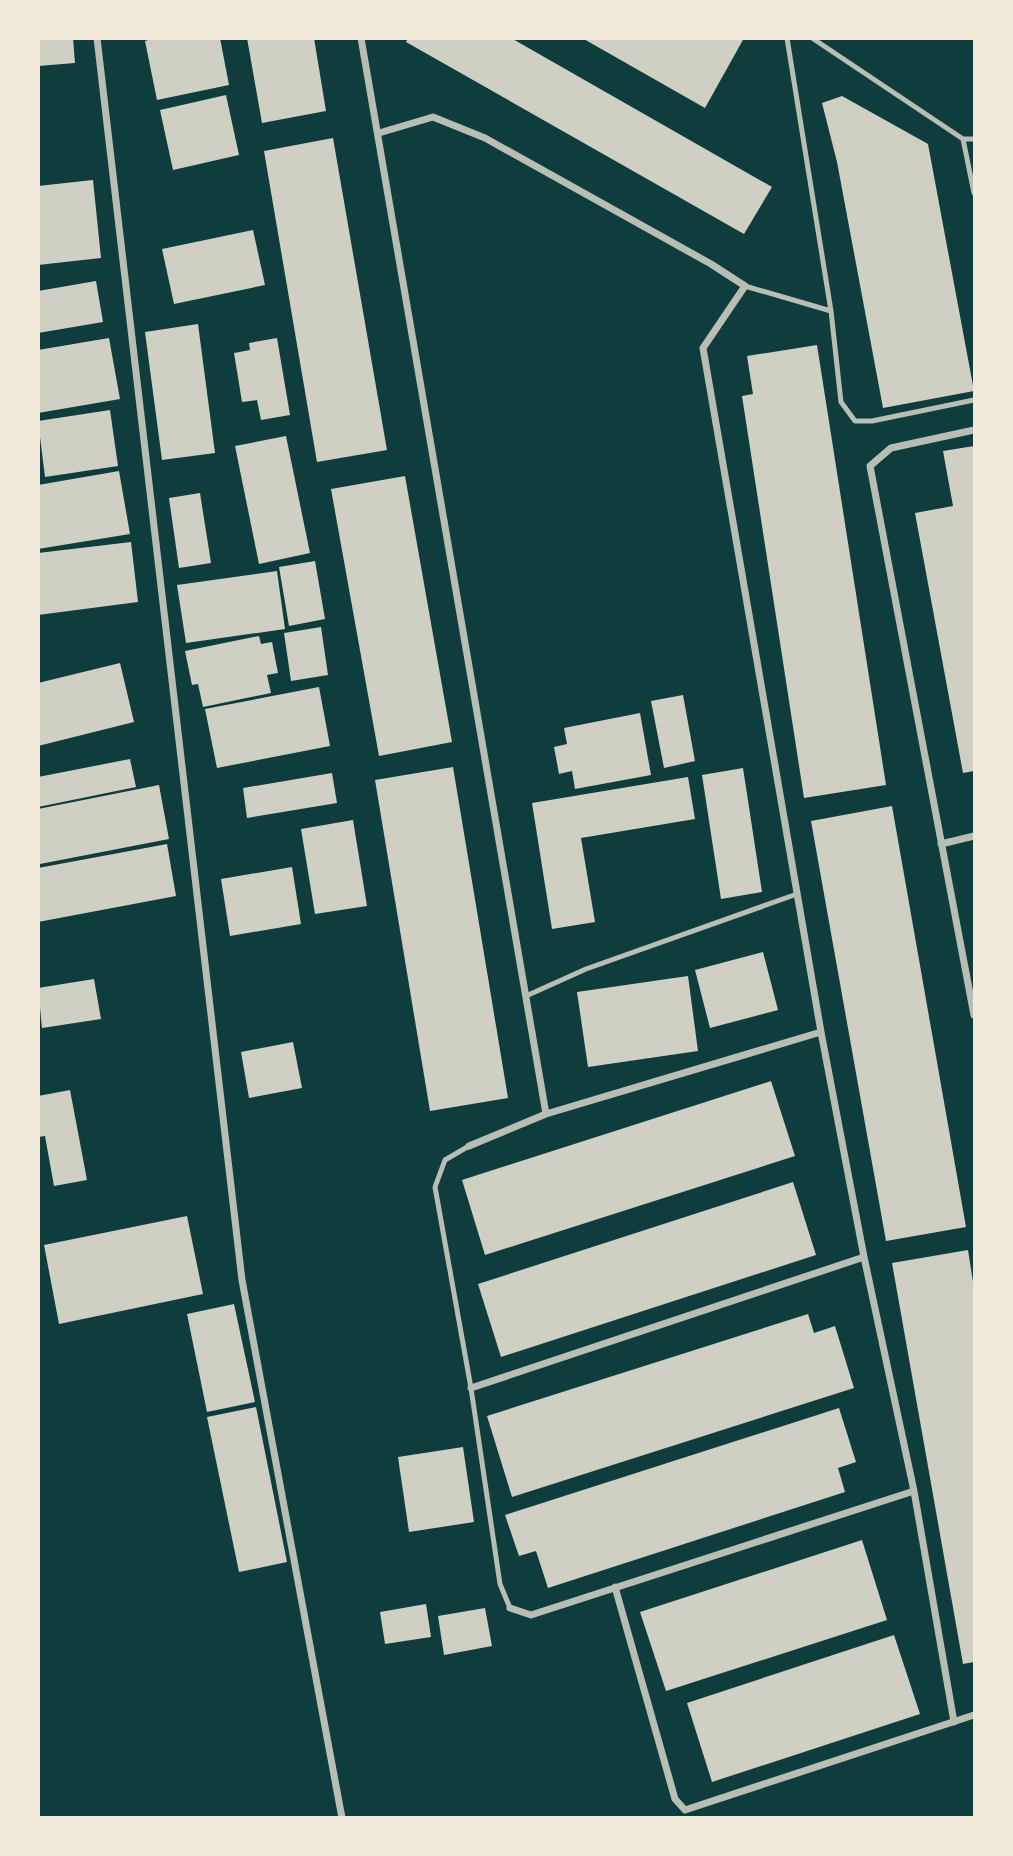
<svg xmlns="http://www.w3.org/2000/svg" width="1013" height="1856" viewBox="0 0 1013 1856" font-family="'Work Sans',sans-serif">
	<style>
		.building { fill: #cfcfc3 }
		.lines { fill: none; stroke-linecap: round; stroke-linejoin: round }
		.service { stroke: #b8beb3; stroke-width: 5 }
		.minor { stroke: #b8beb3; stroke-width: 7 }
	</style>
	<rect width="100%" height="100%" fill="#0f3d3e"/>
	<path class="building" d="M38,38H73L75,63L38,66Z
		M155,38H220L229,85L157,100L145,41Z
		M247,38H314L326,111L262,123Z
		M408,38H511L772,187L744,234L406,42Z
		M582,38H744L705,108Z
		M226,95L239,155L173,170L160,110Z
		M842,96L928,144L974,391L883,408L837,162L822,103Z
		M333,138L387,450L317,462L264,151Z
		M93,180L101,258L38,265V186Z
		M253,230L265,285L174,304L162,249Z
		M96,281L103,322L38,333V291Z
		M198,324L215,453L162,460L145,332Z
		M109,338L120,399L38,413V350Z
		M277,338L290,415L261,420L257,400L242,402L234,353L250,350L249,343Z
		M817,345L886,785L804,798L742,396L753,394L747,356Z
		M110,410L118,466L45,477L38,421Z
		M286,436L310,553L259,564L235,446Z
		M974,446V771L963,773L915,513L953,506L943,451Z
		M119,471L130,534L38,549V485Z
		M405,476L452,742L379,756L331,489Z
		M200,493L211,563L179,568L169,498Z
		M131,542L138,602L38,615V553Z
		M315,561L325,619L289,626L279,567Z
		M277,571L285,629L186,643L177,585Z
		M321,627L328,675L291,681L284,633Z
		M259,636L261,644L272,642L278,673L267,675L271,693L203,707L198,684L192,685L185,651Z
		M120,663L134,722L38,746V683Z
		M319,687L330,746L217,768L205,709Z
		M683,695L695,761L664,768L651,701Z
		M640,713L651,775L575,789L572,771L559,774L554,747L567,744L564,728Z
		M130,759L136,787L38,807V777Z
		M453,767L508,1098L430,1111L375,780Z
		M743,768L762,892L721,899L702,775Z
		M332,773L337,803L247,818L243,788Z
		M688,777L695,819L581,838L595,922L552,929L532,803Z
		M159,785L169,839L40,864L38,809Z
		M892,806L966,1227L886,1241L811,821Z
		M353,820L367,906L315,914L301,829Z
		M167,844L176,896L38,922V868Z
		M292,867L301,924L230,936L221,879Z
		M763,952L778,1010L710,1028L695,970Z
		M688,976L698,1051L588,1067L577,992Z
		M94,979L101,1019L42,1028L38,988Z
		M293,1042L302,1088L249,1098L241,1052Z
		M771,1081L795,1156L485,1255L462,1180Z
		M70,1090L87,1180L54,1186L45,1136L38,1137V1096Z
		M793,1182L816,1255L501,1357L478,1284Z
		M187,1216L203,1294L59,1324L44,1245Z
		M968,1250L974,1288V1662L963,1664L892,1263Z
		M234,1304L255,1402L207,1412L187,1314Z
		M808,1314L814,1333L835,1326L854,1388L512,1497L487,1416Z
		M256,1407L287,1562L239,1572L207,1417Z
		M839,1408L856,1462L838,1468L845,1492L548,1588L536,1551L519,1556L505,1515Z
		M463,1447L474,1522L409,1532L398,1457Z
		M862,1540L887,1620L666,1691L640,1612Z
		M426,1604L431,1637L385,1644L380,1612Z
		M485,1608L492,1646L444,1655L438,1616Z
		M894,1635L920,1714L712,1782L687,1703Z"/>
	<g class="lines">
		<path class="service" d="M787,38L831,311L841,402L855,421H872L974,400
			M812,38L963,139H974
			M963,139L974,193
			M745,286L831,311
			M526,996L586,969L797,894
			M469,1146L445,1160L435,1187L471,1388L500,1584L510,1608"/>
		<path class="minor" d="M97,38L242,1280L342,1818
			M361,38L546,1114
			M379,133L433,117L485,138L711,264L745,286L703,348L821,1032L864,1257L914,1491L954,1722
			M974,430L891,448L870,466L974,1015
			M941,844L974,836
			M469,1146L546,1114L821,1032
			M471,1388L864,1257
			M615,1587L675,1799L685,1810L974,1715
			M510,1608L531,1615L914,1491"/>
	</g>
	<rect width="1013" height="1856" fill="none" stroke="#f1e9da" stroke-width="80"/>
</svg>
